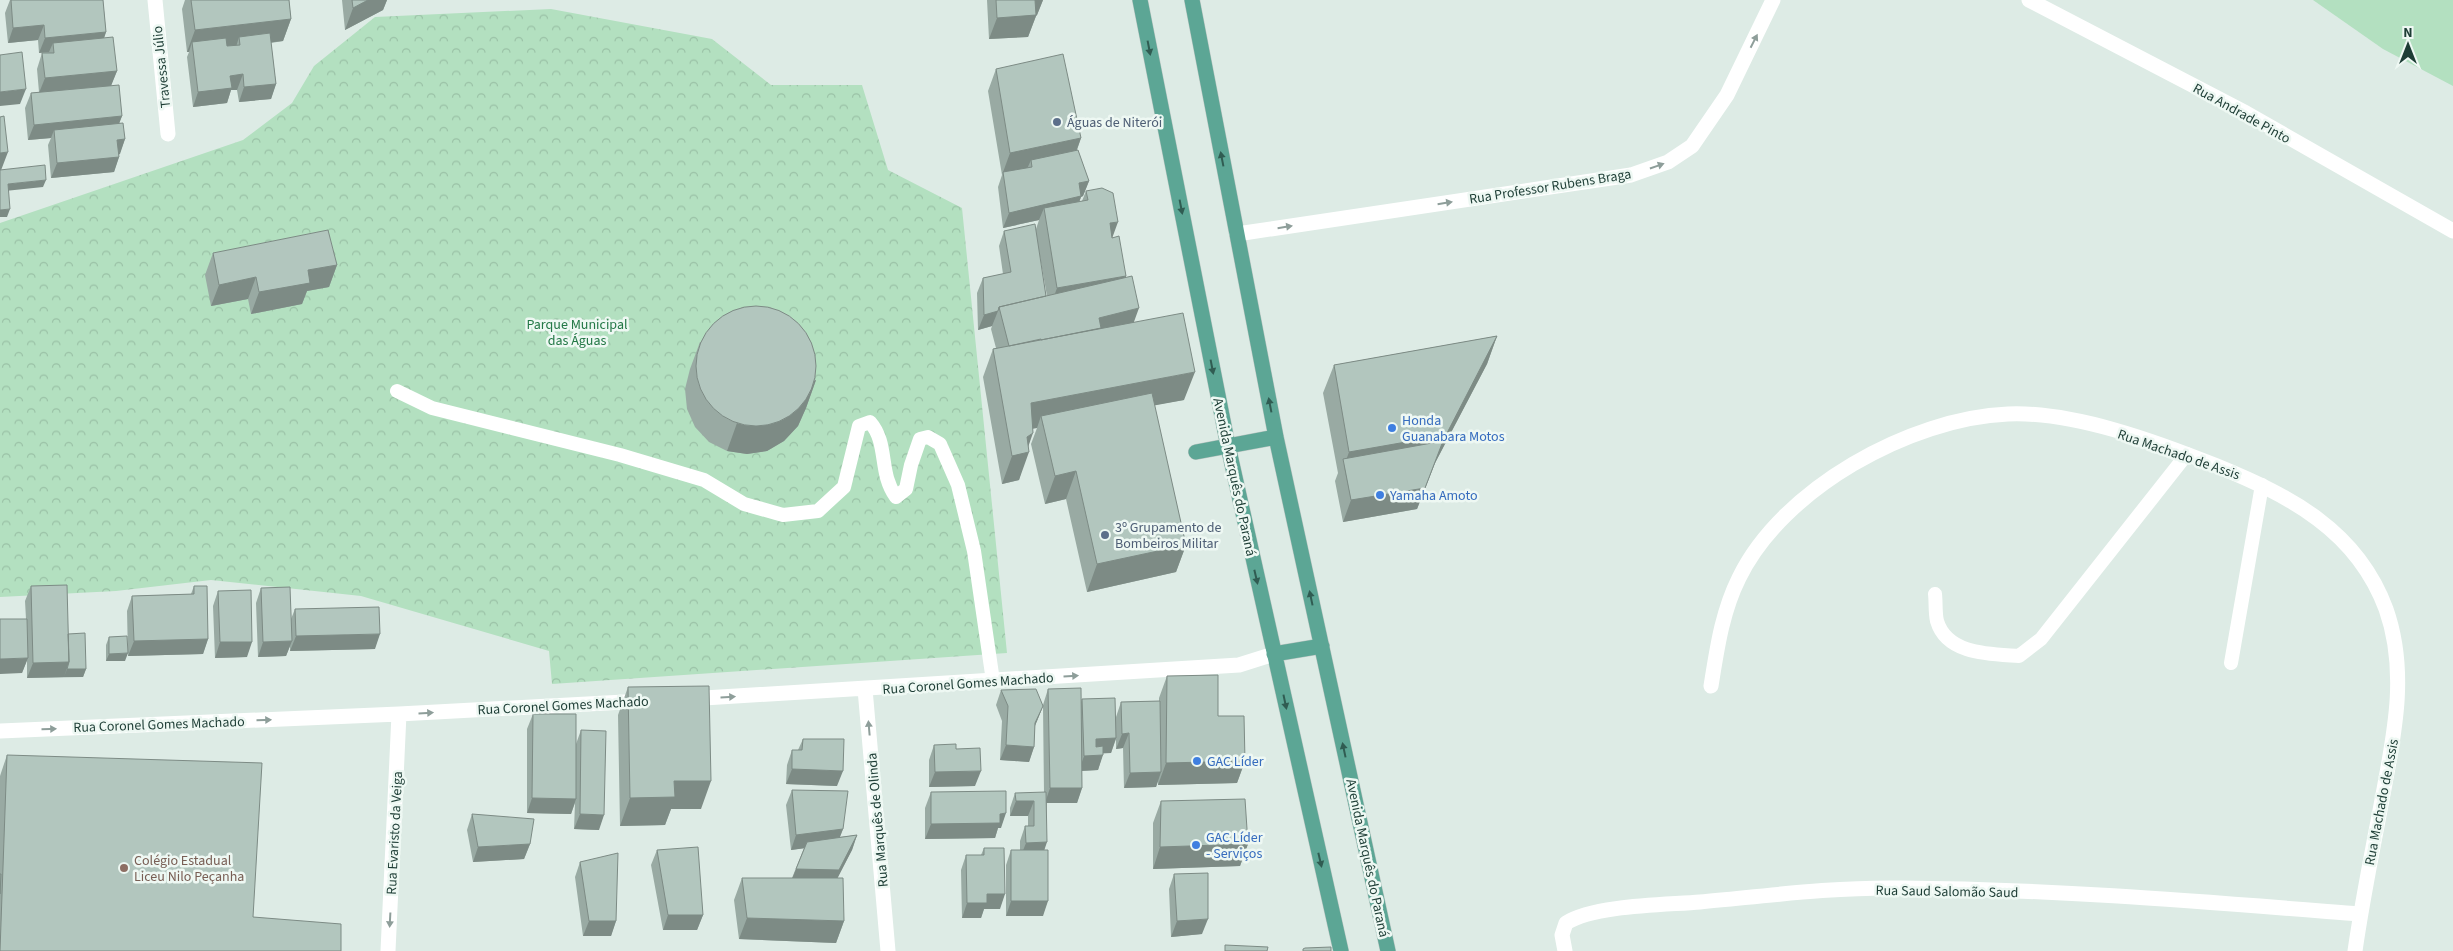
<svg xmlns="http://www.w3.org/2000/svg" width="2453" height="951" viewBox="0 0 2453 951" font-family="'Source Sans 3',sans-serif">
	<style>
		.green { fill: #b3e0c0 }
		.park { fill: url(#park-crowns) }
		.lines { fill: none; stroke-linecap: round; stroke-linejoin: round }
		.primary-casing { stroke: #bbc5c2; stroke-width: 16 }
		.service { stroke: #fff; stroke-width: 14 }
		.minor { stroke: #fff; stroke-width: 15 }
		.tertiary { stroke: #fff; stroke-width: 15 }
		.primary { stroke: #5ca695; stroke-width: 15 }
		.wall { fill: #99aaa3; fill-rule: evenodd }
		.shaded-wall { fill: #7d8b85 }
		.building { fill: #b2c6be; stroke: #7d8b85 }
		.oneway { fill: #8e9e9a }
		.oneway2 { fill: #305c52 }
		.service-dot { fill: #5c6f8a; stroke: #eef8f3; stroke-width: 2 }
		.shop-dot { fill: #3f7fe0; stroke: #eef8f3; stroke-width: 2 }
		.education-dot { fill: #8d6e63; stroke: #eef8f3; stroke-width: 2 }
		.labels { text-anchor: middle; stroke-width: 5; stroke-linejoin: round; paint-order: stroke }
		.street-label { font-size: 14px; fill: #1d3d35; stroke: #eef8f3 }
		.service-label { font-size: 14px; fill: #4e5e75; stroke: #eef8f3; text-anchor: start }
		.park-label { font-size: 14px; fill: #237846; stroke: #eef8f3 }
		.shop-label { font-size: 14px; fill: #366cbe; stroke: #eef8f3; text-anchor: start }
		.education-label { font-size: 14px; fill: #785e54; stroke: #eef8f3; text-anchor: start }
	</style>
	<defs>
		<pattern id="park-crowns" width="20" height="18" patternUnits="userSpaceOnUse" patternTransform="scale(1.25)"><rect width="20" height="18" fill="#b3e0c0"/><path d="M2 6a3 3 0 1 1 6 0M12 15a3 3 0 1 1 6 0" fill="none" stroke="#9ac1a6"/></pattern>
	</defs>
	<rect width="100%" height="100%" fill="#ddebe5"/>
	<path class="green" d="M2313,0H2453V86L2383,49Z"/>
	<path class="park" d="M551,9L712,39L771,85H862L888,170L962,208L1007,653L552,684L549,651L361,596L211,580L116,591L0,597V223L243,140L292,103L314,66L375,17Z"/>
	<g class="lines">
		<defs>
			<path id="primary" d="M1140,0L1228,446L1341,951
				M1192,0L1276,437L1388,951
				M1196,452L1276,437
				M1274,654L1322,646"/>
		</defs>
		<use href="#primary" class="primary-casing"/>
		<path class="service" d="M397,391L432,408L620,455L704,480L744,504L783,515L818,511L844,487L859,426L870,422C889,444 878,472 896,497L906,489L911,465L920,439L928,437L940,444L958,485L974,551L993,681
			M1935,594C1936,602 1935,613 1937,621C1947,655 1991,654 2019,656L2041,639L2187,454
			M2231,663L2262,485"/>
		<path class="minor" d="M155,0L168,134
			M2029,0L2246,113L2453,231
			M1237,234L1631,175L1668,162L1692,146L1727,95L1773,0
			M1711,686C1717,649 1722,612 1739,578C1782,489 1910,418 2008,414C2073,411 2157,442 2217,466C2290,496 2357,530 2386,609C2409,674 2393,740 2381,805C2372,853 2362,902 2355,951
			M1565,951L1562,935L1566,923C1595,905 1665,905 1700,902C1766,896 1833,887 1900,888C2053,889 2207,902 2360,914"/>
		<path class="tertiary" d="M865,689L888,951
			M688,699L1239,665L1274,654
			M0,731L399,714L643,701
			M388,951L399,714"/>
		<use href="#primary" class="primary"/>
	</g>
	<path class="wall" d="M10,0H103L106,32L104,38L117,71L111,85L122,116L119,124L125,139L119,155V157L114,172L51,178L48,145L51,138L28,140L25,108L31,93L39,92L37,69L42,53L49,52L39,53L38,40L8,43L5,13Z
		M185,0H289L291,19L283,41L271,43L276,84L271,99L239,102L237,90H231L227,103L193,107L187,57L189,52H187L182,9Z
		M342,0H387L383,10L345,30Z
		M987,0H1043L1037,15L1036,16L1028,37L989,39Z
		M996,69L1081,138L1077,150L1089,181L1083,196L1081,197L1079,202L1082,201L1086,191L1112,237L1126,276V278L1134,322L1184,400L1154,405L1186,545L1176,572L1087,592L1066,499L1045,504L1031,444L1037,428H1033L1019,480L1002,484L983,377L993,349L996,348L991,329L992,326L978,330L977,293L983,278L1003,274L999,246L1004,231L1036,229L1039,220L1003,228L998,187L1002,175L988,91ZM1038,246L1047,296H1046Z
		M213,253L337,265L329,287L307,291L302,304L251,314L248,299L211,306L205,275Z
		M1497,336L1487,364L1435,463L1417,509L1343,522L1335,481L1338,473L1323,393L1334,365Z
		M700,342L816,380L806,408L798,426L784,441L767,451L747,454L727,451L709,442L695,427L687,409L685,389L690,369Z
		M31,586L68,634L86,669L83,677L27,678V660L22,673L26,619L25,601Z
		M194,586L208,639L203,654L128,656L127,611L132,596L191,594Z
		M261,588L291,619L295,609L375,649L290,651V646L286,656L258,657L256,603Z
		M218,591L247,657L215,658L213,606Z
		M109,637L125,661H106V645Z
		M1167,676L1218,716L1245,761L1237,783L1158,785V781L1156,787L1124,788L1123,748L1116,749V739L1111,753H1103L1098,770L1082,771V788L1077,803H1047L1044,850L1043,916H1006V865L1011,850H1020V841L1025,826H1028V816H1010V808L1015,793H1044L1043,706L1035,726L1034,747L1029,762L1000,760L1002,721L996,705L1001,690L1043,705L1048,689L1081,702L1082,699L1116,717L1121,702L1159,701V698Z
		M628,687L701,809H671L665,825L620,826L618,715Z
		M533,714L576,744L581,730L599,830L574,829L575,803L571,814L527,813V729Z
		M803,739L837,786L786,784L787,765L792,750H798Z
		M934,745L956,749L975,786L929,787V760Z
		M7,755L253,917L0,951V776Z
		M792,790L843,829L840,837L857,835L852,850L837,878L844,921L836,943L739,939L734,900L742,878H792L804,848L791,850L786,805Z
		M931,792L1001,828H998L995,838L925,839V808Z
		M1161,801L1248,844L1240,866L1153,869V823Z
		M472,814L530,844L524,859L473,862L467,830Z
		M984,848L1000,909H984L981,918H962L961,870L966,855H981Z
		M657,850L703,915L697,930H663L651,865Z
		M580,862L616,921L611,936H583L575,877Z
		M1174,874L1202,934L1171,937L1169,889Z"/>
	<path class="shaded-wall" d="M368,0H387L383,10L345,30L353,8Z
		M1033,0H1043L1037,15L1036,16L1028,37L989,39L997,18Z
		M291,19L283,41L240,46L239,37L236,47L193,52L192,42L189,52H187L195,30Z
		M44,25L38,40L8,43L13,28Z
		M106,32L101,47L53,43L49,52L39,53L45,38Z
		M117,71L111,86L39,93L45,78Z
		M243,74L237,90H231L227,103L193,107L198,92L230,76Z
		M276,84L271,99L239,102L244,87Z
		M26,89L20,104L0,106V92Z
		M122,116L116,131L54,130L51,138L28,140L34,125Z
		M1081,138L1073,160L1032,167L1031,160L1027,169L1003,172L1002,175L1010,153Z
		M125,139L120,154L112,155L117,140Z
		M8,152L0,173V153Z
		M119,157L114,172L51,178L57,163Z
		M46,180L43,187L5,191L8,184Z
		M1089,181L1083,196L1081,197L1076,211L1044,208L1039,220L1003,228L1009,213L1079,183Z
		M10,209L7,217H0V210Z
		M1118,222L1110,244V223Z
		M337,265L329,287L307,291L302,304L251,314L259,292L308,270Z
		M1126,276L1118,298L1049,310L1057,288Z
		M256,277L248,299L211,306L219,285Z
		M1139,308L1131,330L1042,343L1099,318Z
		M998,311L992,326L978,330L984,315Z
		M1497,336L1487,364L1435,463L1417,509L1343,522L1351,500L1344,466L1349,452Z
		M1195,372L1184,400L1043,426L1041,416L1037,428L1021,431L1031,403Z
		M816,380L806,408L798,426L784,441L767,451L747,454L727,451L737,423Z
		M1033,433L1026,453L1029,452L1019,480L1002,484L1012,456L1027,437Z
		M1076,471L1066,499L1045,504L1055,476Z
		M1186,545L1176,572L1087,592L1097,564Z
		M380,634L375,649L290,651L296,636Z
		M208,639L203,654L128,656L134,641Z
		M292,641L286,656L258,657L263,642Z
		M220,642H252L247,657L215,658Z
		M128,653L125,661H106L109,654Z
		M28,658L22,673L0,674V659Z
		M69,662L64,677L27,678L33,663Z
		M67,669H86L83,677H64Z
		M1043,706L1037,721L1029,738L1035,723Z
		M1129,733L1123,748L1116,749L1122,734Z
		M1116,738L1111,753L1091,754L1096,739Z
		M1006,745L1034,747L1029,762L1000,760Z
		M1103,755L1098,770L1079,771L1084,756Z
		M1245,761L1237,783L1158,785L1166,763Z
		M792,769L843,771L837,786L786,784Z
		M981,771L975,786L929,787L935,772Z
		M1161,772L1156,787L1124,788L1130,773Z
		M674,781H711L701,809H671L665,825L620,826L630,798Z
		M1050,788H1082L1077,803H1045Z
		M532,798L576,799L571,814L527,813Z
		M1016,801H1034L1028,816H1010Z
		M1006,813L1001,828H998L995,838L925,839L931,824L1000,814Z
		M580,814L604,815L599,830L574,829Z
		M843,829L837,844L791,850L796,835Z
		M857,835L852,850L834,885L790,884L796,869Z
		M1047,842L1042,857L1020,858L1026,843Z
		M530,844L524,859L473,862L478,847Z
		M1248,844L1240,866L1153,869L1160,847Z
		M987,894H1005L1000,909H984L981,918H962L967,903Z
		M1011,901H1048L1043,916H1006Z
		M668,915H703L697,930H663Z
		M747,918L844,921L836,943L739,939Z
		M1208,919L1202,934L1171,937L1177,921Z
		M589,921H616L611,936H583Z"/>
	<path class="building" d="M11,0H103L106,32L45,38L44,25L13,28Z
		M191,0H289L291,19L195,30Z
		M352,0H368L353,8Z
		M996,0H1035L1036,15L997,18Z
		M270,33L276,84L244,87L243,74L230,76L232,88L198,92L192,42L226,38L227,46L240,45L239,37Z
		M113,37L117,71L45,78L42,53H54L53,43Z
		M22,52L26,89L0,92V55Z
		M1063,54L1081,138L1010,153L996,69Z
		M119,85L122,116L34,125L31,93Z
		M4,116L8,152L0,153V117Z
		M123,123L125,139L117,140L119,157L57,163L54,130Z
		M1078,150L1089,181L1079,183L1081,196L1009,213L1003,172L1032,167L1031,160Z
		M45,165L46,180L8,184L10,209L0,210V170Z
		M1102,188L1113,193L1118,222L1110,223L1112,238L1119,236L1126,276L1057,288L1044,208L1088,200L1086,191Z
		M1035,224L1046,296L999,307L998,311L984,315L983,278L1011,272L1004,231Z
		M328,230L337,265L308,270L310,283L259,292L256,277L219,285L213,253Z
		M1132,276L1139,308L1099,318L1101,328L1041,340V339L1009,346L999,307Z
		M696 366a60 60 0 1 1 120 0a60 60 0 1 1-120 0Z
		M1183,313L1195,372L1031,403L1033,433L1027,437L1029,452L1012,456L993,349Z
		M1497,336L1446,435L1349,452L1334,365Z
		M1152,393L1186,545L1097,564L1076,471L1055,476L1041,416Z
		M1443,441L1425,488L1351,500L1343,459Z
		M67,585L69,662L33,663L31,586Z
		M194,586H207L208,639L134,641L132,596L194,594Z
		M290,587L292,641L263,642L261,588Z
		M251,590L252,642H220L218,591Z
		M379,607L380,634L296,636L295,609Z
		M0,619H27L28,658L0,659Z
		M85,633L86,669H67L69,662L68,634Z
		M127,636L128,653L109,654V637Z
		M1218,675V716H1244L1245,761L1166,763L1167,676Z
		M709,686L711,781H674L675,797L630,798L628,687Z
		M1081,688L1082,788H1050L1048,689Z
		M1036,689L1043,706L1035,723L1034,747L1006,745L1008,706L1001,690Z
		M1115,698L1116,738L1096,739V747L1103,746V755L1084,756L1082,699Z
		M1160,701L1161,772L1130,773L1129,733L1122,734L1121,702Z
		M533,714H576V799L532,798Z
		M581,730L606,731L604,815L580,814Z
		M803,739H844L843,771L792,769V750H802Z
		M956,744V749L980,748L981,771L935,772L934,745Z
		M7,755L262,763L253,917L341,924V951H0Z
		M792,790L848,791L843,829L796,835Z
		M1006,791V813L1000,814V823L931,824V792Z
		M1046,792L1047,842L1026,843L1025,826H1034V801H1016L1015,793Z
		M1245,799L1248,844L1160,847L1161,801Z
		M472,814L534,819L530,844L478,847Z
		M857,835L839,870L796,869L807,842Z
		M698,847L703,915H668L657,850Z
		M984,848H1004L1005,894H987V903H967L966,855H984Z
		M1011,850H1048V901H1011Z
		M618,853L616,921H589L580,862Z
		M1208,873V919L1177,921L1174,874Z
		M0,874H1L0,894Z
		M742,878H843L844,921L747,918Z
		M1225,945L1268,947L1267,951H1225Z
		M1331,947V951H1303V949L1305,948Z"/>
	<defs><path id="oneway-solid" d="M-6-.8H1V-3.2L6.5 0L1 3.2V.8H-6Z" transform="scale(1.25)"/></defs>
	<g class="oneway">
		<use href="#oneway-solid" transform="translate(1754 41) rotate(-63)"/>
		<use href="#oneway-solid" transform="translate(1657 166) rotate(-19)"/>
		<use href="#oneway-solid" transform="translate(1445 203) rotate(-9)"/>
		<use href="#oneway-solid" transform="translate(1285 227) rotate(-9)"/>
		<use href="#oneway-solid" transform="translate(1071 676) rotate(-4)"/>
		<use href="#oneway-solid" transform="translate(728 697) rotate(-3)"/>
		<use href="#oneway-solid" transform="translate(426 713) rotate(-3)"/>
		<use href="#oneway-solid" transform="translate(264 720) rotate(-2)"/>
		<use href="#oneway-solid" transform="translate(869 728) rotate(-95)"/>
		<use href="#oneway-solid" transform="translate(49 729) rotate(-2)"/>
		<use href="#oneway-solid" transform="translate(390 920) rotate(93)"/>
	</g>
	<g class="oneway2">
		<use href="#oneway-solid" transform="translate(1149 48) rotate(79)"/>
		<use href="#oneway-solid" transform="translate(1222 159) rotate(-101)"/>
		<use href="#oneway-solid" transform="translate(1181 207) rotate(79)"/>
		<use href="#oneway-solid" transform="translate(1212 367) rotate(79)"/>
		<use href="#oneway-solid" transform="translate(1270 405) rotate(-101)"/>
		<use href="#oneway-solid" transform="translate(1256 577) rotate(77)"/>
		<use href="#oneway-solid" transform="translate(1311 598) rotate(-102)"/>
		<use href="#oneway-solid" transform="translate(1285 702) rotate(78)"/>
		<use href="#oneway-solid" transform="translate(1344 750) rotate(-102)"/>
		<use href="#oneway-solid" transform="translate(1320 860) rotate(77)"/>
	</g>
	<g class="service-dot">
		<circle cx="1057" cy="122" r="5"/>
		<circle cx="1105" cy="535" r="5"/>
	</g>
	<g class="shop-dot">
		<circle cx="1392" cy="428" r="5"/>
		<circle cx="1380" cy="495" r="5"/>
		<circle cx="1197" cy="761" r="5"/>
		<circle cx="1196" cy="845" r="5"/>
	</g>
	<circle class="education-dot" cx="124" cy="868" r="5"/>
	<g class="labels">
		<g class="street-label">
			<text transform="translate(161 67) rotate(-96)" y="5">Travessa Júlio</text>
			<text transform="translate(2242 113) rotate(29)" y="5">Rua Andrade Pinto</text>
			<text transform="translate(1550 186) rotate(-9)" y="5">Rua Professor Rubens Braga</text>
			<text transform="translate(2179 454) rotate(19)" y="5">Rua Machado de Assis</text>
			<text transform="translate(1235 477) rotate(78)" y="5">Avenida Marquês do Paraná</text>
			<text transform="translate(968 683) rotate(-4)" y="5">Rua Coronel Gomes Machado</text>
			<text transform="translate(563 705) rotate(-3)" y="5">Rua Coronel Gomes Machado</text>
			<text transform="translate(159 724) rotate(-2)" y="5">Rua Coronel Gomes Machado</text>
			<text transform="translate(2381 802) rotate(-79)" y="5">Rua Machado de Assis</text>
			<text transform="translate(877 820) rotate(-95)" y="5">Rua Marquês de Olinda</text>
			<text transform="translate(394 833) rotate(-87)" y="5">Rua Evaristo da Veiga</text>
			<text transform="translate(1368 858) rotate(78)" y="5">Avenida Marquês do Paraná</text>
			<text transform="translate(1947 891) rotate(1)" y="5">Rua Saud Salomão Saud</text>
		</g>
		<g class="service-label">
			<text x="1067" y="127">Águas de Niterói</text>
			<text x="1115" y="532">3º Grupamento de<tspan x="1115" dy="16">Bombeiros Militar</tspan></text>
		</g>
		<g class="park-label">
			<text x="577" y="329">Parque Municipal<tspan x="577" dy="16">das Águas</tspan></text>
		</g>
		<g class="shop-label">
			<text x="1402" y="425">Honda<tspan x="1402" dy="16">Guanabara Motos</tspan></text>
			<text x="1390" y="500">Yamaha Amoto</text>
			<text x="1207" y="766">GAC Líder</text>
			<text x="1206" y="842">GAC Líder<tspan x="1206" dy="16">- Serviços</tspan></text>
		</g>
		<g class="education-label">
			<text x="134" y="865">Colégio Estadual<tspan x="134" dy="16">Liceu Nilo Peçanha</tspan></text>
		</g>
	</g>
	<g transform="translate(2408 45)" stroke="#eef8f3" stroke-width="4" paint-order="stroke">
	<path d="M0-4L9 19L0 12L-9 19Z" fill="#1d3d35"/>
	<text y="-8" font-size="14" font-weight="bold" text-anchor="middle" fill="#1d3d35">N</text>
	</g>
</svg>
